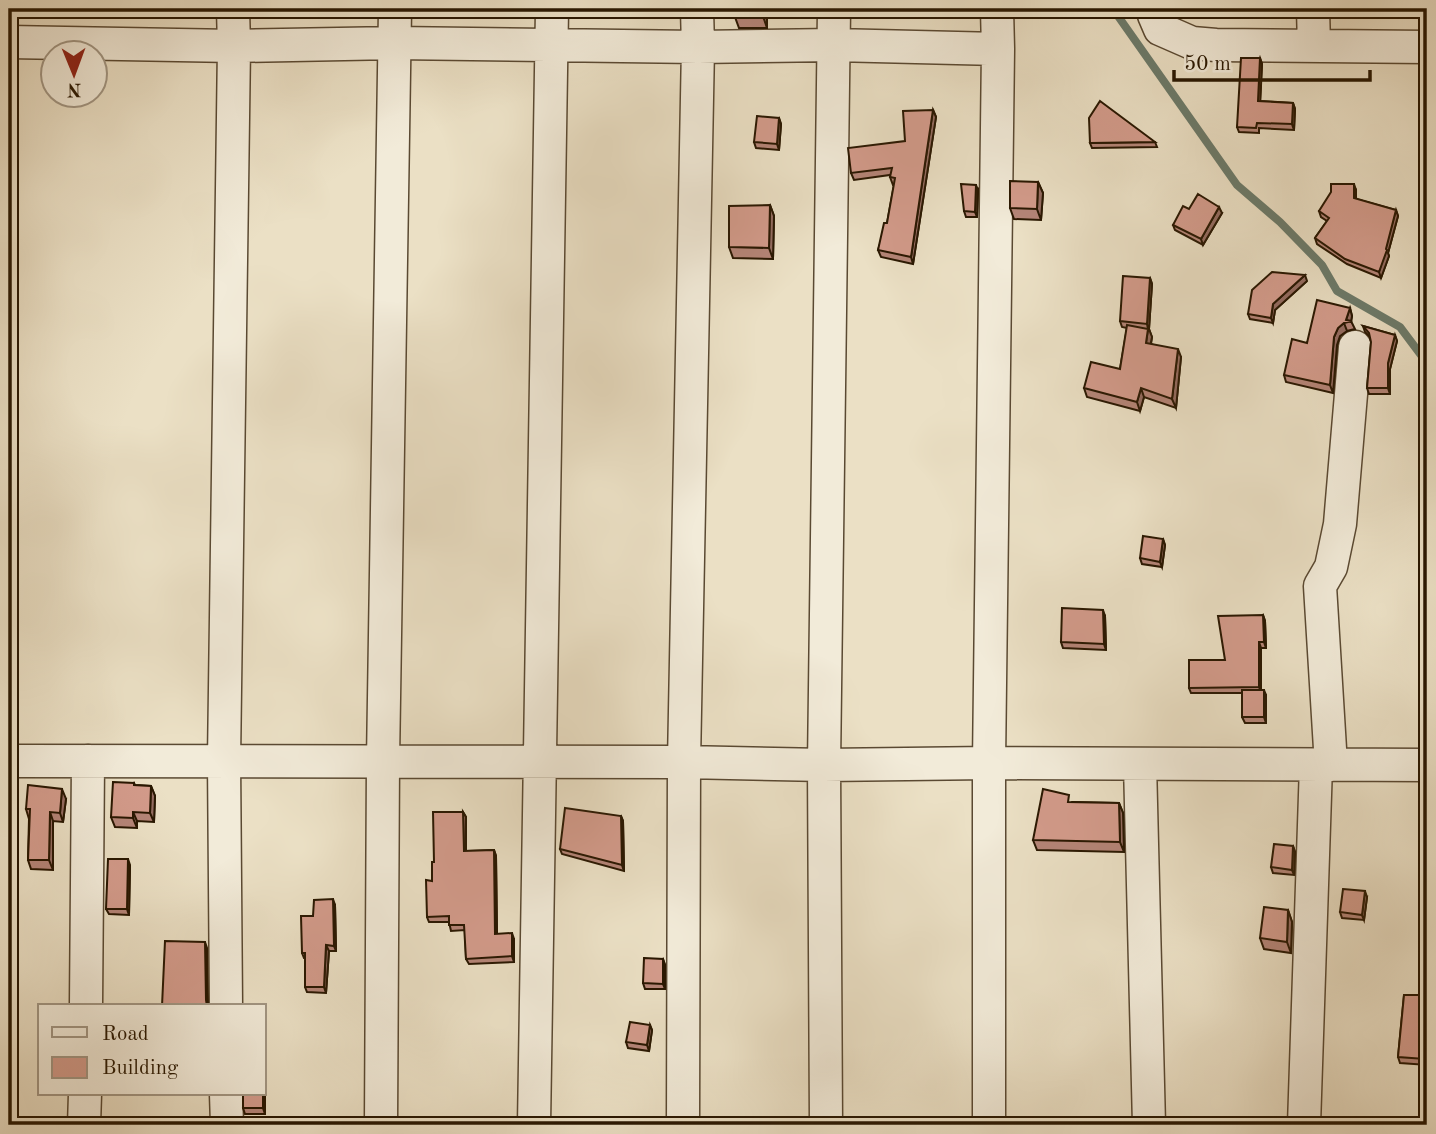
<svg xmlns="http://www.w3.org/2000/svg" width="1436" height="1134" viewBox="0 0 1436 1134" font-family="'Old Standard TT',serif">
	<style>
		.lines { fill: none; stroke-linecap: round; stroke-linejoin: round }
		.stream { stroke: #6c7b6b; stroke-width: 8 }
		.minor-casing { stroke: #5a4932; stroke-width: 35 }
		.minor { stroke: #f2ebd9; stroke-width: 32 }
		.wall { fill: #b58578; stroke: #291701; stroke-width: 2 }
		.shaded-wall { fill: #946c61; stroke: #291701; stroke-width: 2 }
		.building { fill: #d39b8b; stroke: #291701; stroke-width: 2 }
	</style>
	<rect width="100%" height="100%" fill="#ebe0c5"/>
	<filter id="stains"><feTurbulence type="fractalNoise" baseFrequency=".00286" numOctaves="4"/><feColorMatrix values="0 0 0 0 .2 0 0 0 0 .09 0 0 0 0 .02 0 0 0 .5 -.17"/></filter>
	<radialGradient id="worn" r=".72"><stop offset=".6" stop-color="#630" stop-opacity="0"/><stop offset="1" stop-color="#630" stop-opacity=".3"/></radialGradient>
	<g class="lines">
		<path class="stream" d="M1113,9L1237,185L1280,222L1322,265L1337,291L1400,327L1427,363"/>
		<defs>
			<path id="minor" d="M1154,9V15L1160,29L1192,43L1216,45L1427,47
				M1313,9L1314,46
				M9,42L234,46L395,43L698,47L834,45L998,49L997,9
				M9,761L684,762L824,765L989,763L1427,765
				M1140,764L1149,1125
				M1331,765L1320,586L1331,567L1340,524L1355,347
				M86,1006L88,761
				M226,1006L224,760L234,46L233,9
				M226,1094L227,1125
				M84,1125L85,1094
				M381,1125L383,761L395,9
				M534,1125L552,9
				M683,1125L684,762L698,47L697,9
				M826,1125L824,765L834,9
				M989,1125V763L998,49
				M1304,1125L1316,765"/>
		</defs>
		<use href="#minor" class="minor-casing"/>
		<use href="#minor" class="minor"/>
	</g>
	<path class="wall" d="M735,9H767V28H739L735,17Z
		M1260,58L1262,64L1260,101L1293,103L1295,109L1294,130L1259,128V133L1239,132L1237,127Z
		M933,110L936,117L913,264L881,257L878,250L887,223L894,185H893L890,177V175L854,180L851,173L905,141Z
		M779,118L781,124L779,150L756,148L754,142Z
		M1155,142L1157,147L1092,148L1090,143Z
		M1038,182L1043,193L1041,220L1014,219L1010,208Z
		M978,190L977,217H966L964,211Z
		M1356,190V199L1396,210L1398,216L1388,253L1389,256L1381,278L1347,264L1317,244L1315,238L1327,221L1321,217L1319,211Z
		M770,205L774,216L773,259L733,258L729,247Z
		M1189,209L1222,213L1203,245L1175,230L1173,225Z
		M1150,278L1152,284L1149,329L1152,337L1151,344L1181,357L1176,408L1144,397L1140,411L1087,397L1084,388L1120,369L1127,328L1122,327L1120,321Z
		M1307,281L1275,310L1273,323L1250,319L1248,314Z
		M1350,308L1352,316L1351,321L1355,329L1347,331L1340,336L1337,345L1333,393L1286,382L1284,375L1307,343Z
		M1363,326L1395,335L1397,341L1390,369V394H1369L1367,388L1371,342L1370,337L1365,332Z
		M1163,539L1165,545L1162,567L1142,564L1140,558Z
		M1263,615L1265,621L1266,648H1261V690L1266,695V723H1245L1242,717V693H1191L1189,688L1225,660Z
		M1105,616L1106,650L1063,648L1061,642Z
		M134,783L135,785L151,786L155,796L154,822L137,821V828L115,827L111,817Z
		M66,799L63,822L53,821V870L31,869L28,860L29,819L26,809Z
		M1072,802L1119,803L1123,813L1124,852L1037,850L1033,840Z
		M463,812L466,817V851L494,850L496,856L497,934L514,939V962L469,964L466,959L465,930L451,931L449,922H429L427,917L432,881L434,862Z
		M621,816L623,821L624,871L562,854L560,849Z
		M1293,846L1295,852L1294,875L1273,873L1271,867Z
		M130,865L129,915L109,914L106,909Z
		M1367,897L1364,920L1342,918L1340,912Z
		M335,905L336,951H329L326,993L307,992L305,987V958H304L302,953L313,916Z
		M1288,910L1292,922L1291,953L1264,949L1260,938Z
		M663,959L665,965V989H645L643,983Z
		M1404,995L1427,1065L1400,1063L1398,1057Z
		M650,1025L652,1030L649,1051L628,1048L626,1042Z
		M265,1091V1114H245L243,1108Z"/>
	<path class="shaded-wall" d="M763,9H767V28L763,16Z
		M1260,58L1262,64L1260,107L1258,101Z
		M1293,103L1295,109L1294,130L1292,124Z
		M933,110L936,117L913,264L911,257Z
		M779,118L781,124L779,150L777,144Z
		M1038,182L1043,193L1041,220L1037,209Z
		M1354,184L1356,190V204L1354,198Z
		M976,185L978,190L977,217L975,212Z
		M770,205L774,216L773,259L769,248Z
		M1219,207L1222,213L1203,245L1201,239Z
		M1396,210L1398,216L1388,253L1389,256L1381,278L1379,272Z
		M1305,275L1307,281L1275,310L1273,323L1271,318L1273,304Z
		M1150,278L1152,284L1149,329L1152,337L1149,352L1146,343L1148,329L1147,324Z
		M1350,308L1352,316L1351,322L1346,320Z
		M1344,323L1347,331L1340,336L1337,345L1333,393L1330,385L1334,337L1338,328Z
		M1395,335L1397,341L1390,369V394L1388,388V363Z
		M1178,349L1181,357L1176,408L1172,399Z
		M1141,388L1144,397L1140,411L1137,402Z
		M1163,539L1165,545L1162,567L1160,562Z
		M1103,610L1105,616L1106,650L1104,644Z
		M1263,615L1265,621L1266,648L1264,642Z
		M1259,642L1261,648V692L1259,687Z
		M1264,690L1266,695V723L1264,717Z
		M151,786L155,796L154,822L150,813Z
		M62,789L66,799L63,822L60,813Z
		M1119,803L1123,813L1124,852L1120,842Z
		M50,812L53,821V870L49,860Z
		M133,812L137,821V828L133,818Z
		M463,812L466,817V857L464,851Z
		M621,816L623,821L624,871L622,865Z
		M1293,846L1295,852L1294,875L1292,870Z
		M494,850L496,856L497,939L495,934Z
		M128,859L130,865L129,915L127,909Z
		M1365,891L1367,897L1364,920L1362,915Z
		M333,899L335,905L336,951L334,946Z
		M1288,910L1292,922L1291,953L1287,942Z
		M512,933L514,939V962L512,956Z
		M205,942L207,948L208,1006L206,1000Z
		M326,945L329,951L326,993L324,987Z
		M663,959L665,965V989L663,984Z
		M1427,1010V1065L1425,1059Z
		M650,1025L652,1030L649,1051L647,1045Z
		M264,1088L265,1091V1114L263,1108V1094H264Z"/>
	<path class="building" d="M735,9H763V16L735,17Z
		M1241,58H1260L1258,101L1293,103L1292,124L1257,123L1256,128L1237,127Z
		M1100,101L1155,142L1090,143L1089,118Z
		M933,110L911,257L878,250L884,223H887L895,178L890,177L892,168L851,173L848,148L905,141L903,111Z
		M757,116L779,118L777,144L754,142Z
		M1010,181L1038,182L1037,209L1010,208Z
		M961,184L976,185L975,212L964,211Z
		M1331,184H1354V198L1396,210L1386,249L1387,250L1379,272L1345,259L1315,238L1329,218L1319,211L1331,192Z
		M1198,194L1219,207L1201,239L1173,225L1183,206L1189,209Z
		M770,205L769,248L729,247V206Z
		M1272,272L1305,275L1273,304L1271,318L1248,314L1252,290Z
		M1123,276L1150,278L1147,324L1120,321Z
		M1317,300L1350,308L1346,320L1352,321L1344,323L1338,328L1334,337L1330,385L1284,375L1292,339L1307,343Z
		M1127,325L1148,329L1146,343L1178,349L1172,399L1141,388L1137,402L1084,388L1091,362L1120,369Z
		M1363,326L1395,335L1388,363V388H1367L1371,342L1369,333Z
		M1143,536L1163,539L1160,562L1140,558Z
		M1062,608L1103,610L1104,644L1061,642Z
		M1263,615L1264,642H1259V687L1189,688V660H1225L1218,616Z
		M1242,690H1264V717H1242Z
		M113,782L134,783V785L151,786L150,813L133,812V818L111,817Z
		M28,785L62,789L60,813L50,812L49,860H28L30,809H26Z
		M1043,789L1069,795L1068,802L1119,803L1120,842L1033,840Z
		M565,808L621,816L622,865L560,849Z
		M433,812H463L464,851L494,850L495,934L512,933V956L466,959L464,925H449V916L427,917L426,880L432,881V862H434Z
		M1274,844L1293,846L1292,870L1271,867Z
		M108,859H128L127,909H106Z
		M1343,889L1365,891L1362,915L1340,912Z
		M333,899L334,946L326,945L324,987H305V953H302L301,916H313L314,900Z
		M1264,907L1288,910L1287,942L1260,938Z
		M165,941L205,942L206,1000L207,1006H162Z
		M644,958L663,959V984L643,983Z
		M1404,995H1427L1425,1059L1398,1057Z
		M630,1022L650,1025L647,1045L626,1042Z
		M243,1094H263V1108H243Z"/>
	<rect width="1436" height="1134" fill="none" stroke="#ebe0c5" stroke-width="35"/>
	<rect x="10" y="10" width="1415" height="1113" fill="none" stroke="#291701" stroke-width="3.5"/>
	<rect x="18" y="18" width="1401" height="1099" fill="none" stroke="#291701" stroke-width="2"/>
	<rect x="38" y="1004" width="228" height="91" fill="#f2ebd9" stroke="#a29683" stroke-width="2"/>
	<rect x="52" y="1027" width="35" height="10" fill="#f2ebd9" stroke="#a29683" stroke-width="2"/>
	<text x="102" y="1040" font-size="21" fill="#291701">Road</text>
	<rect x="52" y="1057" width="35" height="21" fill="#d39b8b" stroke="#a29683" stroke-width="2"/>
	<text x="102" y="1074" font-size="21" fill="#291701">Building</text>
	<g transform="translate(74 74) rotate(179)"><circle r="33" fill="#f2ebd9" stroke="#a29683" stroke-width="2"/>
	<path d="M0-5L12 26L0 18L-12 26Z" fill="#8f2418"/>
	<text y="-10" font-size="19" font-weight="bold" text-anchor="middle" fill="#291701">N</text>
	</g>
	<path d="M1174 70v10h196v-10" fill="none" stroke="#291701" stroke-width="3.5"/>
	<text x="1184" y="70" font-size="21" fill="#291701" stroke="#f2ebd9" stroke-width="5" paint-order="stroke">50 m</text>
	<rect width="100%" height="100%" filter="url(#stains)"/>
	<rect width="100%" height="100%" fill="url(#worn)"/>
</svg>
